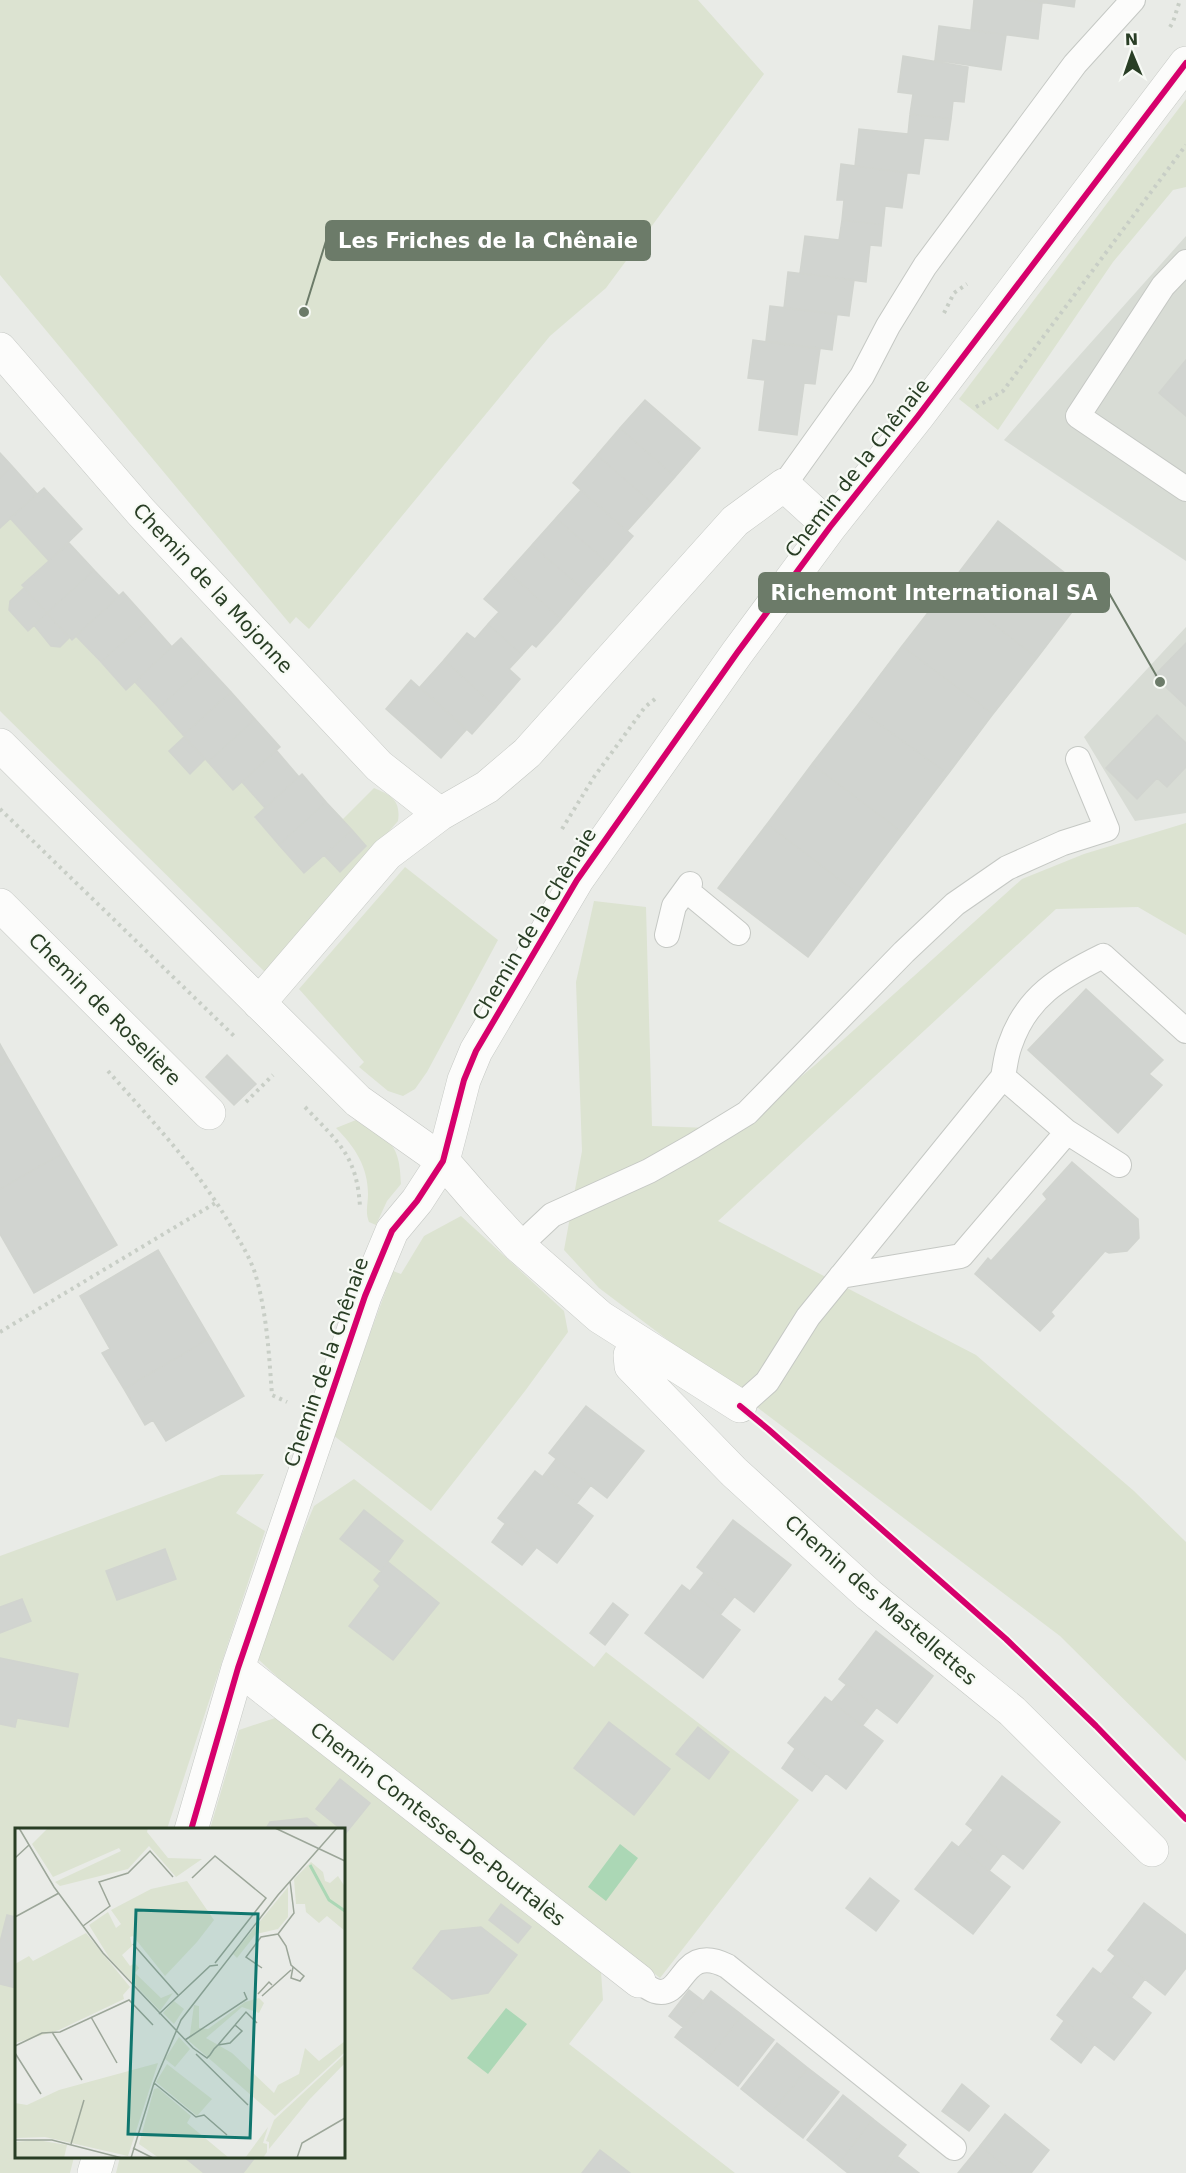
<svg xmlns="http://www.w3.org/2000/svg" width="1186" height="2173" viewBox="0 0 1186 2173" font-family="'DejaVu Sans',sans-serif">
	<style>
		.built { fill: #d8dcd5 }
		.green { fill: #dce3d1 }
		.water { fill: #abd7b5 }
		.building { fill: #d1d4d0; stroke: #d1d4cf; stroke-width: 1.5 }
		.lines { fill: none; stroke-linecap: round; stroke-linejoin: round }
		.service-casing { stroke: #c5c8c4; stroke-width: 26 }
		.minor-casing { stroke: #c5c8c4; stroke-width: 34 }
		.path { stroke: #c8cec6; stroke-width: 4; stroke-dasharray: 3 4.5; stroke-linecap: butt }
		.service { stroke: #fcfcfb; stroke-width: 24 }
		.minor { stroke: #fcfcfb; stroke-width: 33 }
		.cycleway-casing { stroke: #f7faf5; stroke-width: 10 }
		.cycleway { stroke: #d6006c; stroke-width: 6 }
		.labels { text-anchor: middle; stroke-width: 4.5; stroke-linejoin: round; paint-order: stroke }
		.street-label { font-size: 20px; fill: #293e25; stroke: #f7faf5 }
		.inset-river { fill: none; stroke: #abd7b5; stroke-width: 3 }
		.inset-road { fill: none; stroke: #9ca699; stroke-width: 1.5 }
		.view { fill: #0f766e; fill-opacity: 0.15; stroke: #0f766e; stroke-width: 3 }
		.inset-edge { fill: none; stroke: #293e25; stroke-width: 3 }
		.leader { fill: none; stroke: #6c7b69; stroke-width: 2 }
		.callout-dot { fill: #6c7b69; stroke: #f7faf5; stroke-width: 2 }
		.callout { fill: #6c7b69; stroke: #6c7b69; stroke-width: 2 }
		.callout-label { font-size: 21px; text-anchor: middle; font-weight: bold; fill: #fff }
	</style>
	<rect width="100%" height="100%" fill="#e9ebe7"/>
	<path class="built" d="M1186,236V561L1004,440Z
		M1186,627V813L1135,821L1084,737Z"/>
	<path class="green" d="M0,0H698L764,74L606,288L550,336L309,629L296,617L290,624L0,275Z
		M1186,99V187L1173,190L1113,262L998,430L959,399Z
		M10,518L49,561L22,585L24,588L10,601V610L34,625L51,646H60L69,638L72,640L76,636L126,690L135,682L233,789L242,782L265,808L255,818L279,845L326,802L343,819L374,788C391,795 401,800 398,821L266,973L0,711V528Z
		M1186,823V935L1138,907L1056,909L718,1221L976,1355L1134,1491L1186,1542V1761L1060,1636L599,1288L564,1250L582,1151L576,982L594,901L646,907L652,1126L738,1129L815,1065L1022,879L1084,854Z
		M405,867L498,940L427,1072L415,1089L403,1096L388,1091L359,1067L364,1062L299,989Z
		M356,1120C364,1127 373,1130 382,1136C399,1147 400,1165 401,1184L387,1201L376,1225L369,1222C365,1212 368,1204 368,1194C368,1167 355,1147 336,1128Z
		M461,1216L564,1311L568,1332L525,1391L431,1511L333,1435L393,1271L401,1274L424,1236Z
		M264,1474L236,1513L265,1531L167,1829L16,1830V2156L74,2157L70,2173H0V1556L221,1475Z
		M354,1479L594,1667L606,1652L799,1800L660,1978L303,1701L258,1659L275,1598L314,1506Z
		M275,1718L601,1972L603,2000L569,2044L735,2173H116L120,2157L344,2156V1830L210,1829L239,1730Z"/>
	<path class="water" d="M620,1844L638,1858L606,1901L588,1887Z
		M506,2008L527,2024L488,2074L467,2058Z"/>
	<path class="building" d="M974,0H1025L1042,3L1038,39L971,30Z
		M1025,0H1075L1074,7Z
		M939,26L1006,35L1001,70L935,60Z
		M903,56L968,67L964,102L953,101L951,119L910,114L913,94L898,92Z
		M910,114L951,119L948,140L924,138L919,174L855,166L859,129L908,134Z
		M841,164L907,173L902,208L885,206L883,225L842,220L844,200H837Z
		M842,220L883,225L881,246L870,245L866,282L800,273L805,236L839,240Z
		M788,272L854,280L849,316L784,308Z
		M770,306L837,314L832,350L766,341Z
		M753,340L820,349L815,384L804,383L797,435L759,430L765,380L748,378Z
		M1186,360V416L1159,393Z
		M645,400L700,448L675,477L620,428Z
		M620,428L675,477L652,503L597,455Z
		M0,453L12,466L0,478Z
		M597,455L652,503L627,531L573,483Z
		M12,466L37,494L0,528V478Z
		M44,488L82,529L49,561L10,518Z
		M581,490L633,536L609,564L556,518Z
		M556,518L609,564L585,591L532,545Z
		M998,521L1088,591L1037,658L947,588Z
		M69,543L94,570L47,613L22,585Z
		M532,545L585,591L561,619L508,572Z
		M94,570L119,596L72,640L47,613Z
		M508,572L561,619L536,647L532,644L522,655L488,624L499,612L484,599Z
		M24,588L47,613L28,631L9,610L10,601Z
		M947,588L1037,658L993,714L902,646Z
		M123,592L148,620L101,662L76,636Z
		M47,613L69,638L60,647L51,646L34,625Z
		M148,620L172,647L126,690L101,662Z
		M488,624L522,655L509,669L520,679L496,707L444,660L467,633L475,639Z
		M181,638L206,665L159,708L135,682Z
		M1186,643V706L1154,676Z
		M902,646L993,714L948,774L856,707Z
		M444,660L496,707L472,734L420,687Z
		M206,665L231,692L183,735L159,708Z
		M411,680L466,730L441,758L386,709Z
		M231,692L255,719L208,762L183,735Z
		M856,707L948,774L903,833L812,764Z
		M1157,715L1186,743V767L1167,787L1157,778L1137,799L1106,768Z
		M255,719L280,747L233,790L208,762Z
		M184,737L205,759L190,774L169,751Z
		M276,750L299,777L265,808L242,782Z
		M812,764L903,833L857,893L767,824Z
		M302,774L326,802L279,845L255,817Z
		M326,802L352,830L304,873L279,845Z
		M767,824L857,893L808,957L718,888Z
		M352,830L366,846L340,872L324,855Z
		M1086,989L1163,1060L1149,1074L1162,1085L1118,1133L1028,1050Z
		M0,1044L9,1060L0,1066Z
		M227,1055L256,1084L234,1105L206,1077Z
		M9,1060L63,1153L0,1189V1066Z
		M63,1153L117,1245L34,1293L0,1234V1189Z
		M1072,1162L1138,1219L1139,1238L1127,1251L1109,1253L1105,1251L1051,1312L1054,1316L1040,1331L975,1274L988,1258L991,1261L1047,1199L1043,1194Z
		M158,1250L210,1338L124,1389L102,1353L110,1349L80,1296Z
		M210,1338L244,1396L166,1441L153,1420L145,1425L124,1389Z
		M586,1406L644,1451L607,1498L549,1453Z
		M556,1459L591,1485L577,1503L543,1476Z
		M535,1471L593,1516L557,1563L498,1518Z
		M364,1510L403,1541L381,1571L340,1539Z
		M733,1520L791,1565L754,1612L697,1567Z
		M505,1524L536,1548L522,1565L492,1542Z
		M165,1549L176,1579L117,1600L106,1571Z
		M388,1562L439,1603L393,1660L349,1626L380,1586L374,1580Z
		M704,1573L734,1597L720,1615L690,1591Z
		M682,1585L740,1630L703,1678L645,1633Z
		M22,1599L31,1621L0,1633V1607Z
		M613,1603L628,1615L605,1645L590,1633Z
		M876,1631L933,1676L897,1723L839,1679Z
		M0,1658L78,1674L68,1727L17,1718L15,1727L0,1724Z
		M847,1684L876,1708L862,1726L832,1702Z
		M825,1697L883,1741L846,1789L788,1743Z
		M609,1722L670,1769L634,1815L574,1768Z
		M698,1727L729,1752L709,1779L676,1754Z
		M795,1749L826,1773L812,1791L782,1768Z
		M1002,1776L1060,1822L1023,1869L966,1824Z
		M340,1779L370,1803L346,1833L316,1809Z
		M307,1818L322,1830H265L270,1822Z
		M973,1830L1003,1853L989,1871L959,1847Z
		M952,1842L1010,1887L973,1934L915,1889Z
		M870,1878L899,1901L876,1931L846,1908Z
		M1144,1903L1186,1935V1968L1165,1995L1108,1950Z
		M501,1904L531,1927L518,1943L489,1920Z
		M7,1915L16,1917V1988L0,1984V1942Z
		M481,1927L517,1955L488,1993L452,1999L413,1968L441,1931Z
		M1115,1956L1145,1979L1131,1998L1101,1974Z
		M1093,1968L1151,2013L1114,2060L1057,2015Z
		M689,1990L703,2001L683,2027L669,2016Z
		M711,1991L742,2015L706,2061L675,2037Z
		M742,2015L774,2040L738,2086L706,2061Z
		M1064,2021L1094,2045L1081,2063L1051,2039Z
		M777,2043L808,2068L771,2113L741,2089Z
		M808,2068L839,2092L803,2138L771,2113Z
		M962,2084L989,2106L969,2131L942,2111Z
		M843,2095L873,2119L838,2165L807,2140Z
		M1005,2114L1049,2150L1031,2173H1014L980,2146Z
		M873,2119L906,2145L884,2173H848L838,2165Z
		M980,2146L1014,2173H958Z
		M600,2150L630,2173H582Z
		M183,2156H256L243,2173H204Z
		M897,2156L919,2173H884Z"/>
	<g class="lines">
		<defs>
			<path id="service" d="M1186,262L1163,286L1078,416L1186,489
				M784,485L862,376L888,326L925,266L1075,64L1133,0
				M686,890L738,933
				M667,935L674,906L690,884
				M1003,1077C1005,1067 1006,1055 1010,1045C1026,997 1060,977 1103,956L1186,1031
				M1067,1132L1119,1165
				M519,1246L552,1215L649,1171L693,1146L747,1113L904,952L955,904L1007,868L1063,843L1107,829L1078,759
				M740,1406L767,1382L808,1317L1003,1077L1067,1132L961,1256L841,1276
				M639,1981C643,1984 649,1989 655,1991C685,2000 680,1942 727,1966L954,2148"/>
			<path id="minor" d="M0,349L141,512L379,766L440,814
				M0,745L358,1101L443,1161L476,1199L519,1246L600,1317L740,1406
				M0,905L209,1113
				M259,1003L387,854L440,814L487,787L527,753L735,521L784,485L830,527
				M638,1342L630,1355L631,1366L734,1472L869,1595L1012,1711L1152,1850
				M238,1668L639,1981
				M191,1830L238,1668L365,1296L392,1231L417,1201L443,1161L464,1080L476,1051L577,880L737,653L830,527L918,416L1186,63
				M94,2173L99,2156"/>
		</defs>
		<use href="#service" class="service-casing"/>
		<use href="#minor" class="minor-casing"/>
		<path class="path" d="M1170,27L1173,22L1180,0
			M944,313L954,293L967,284
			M976,407L1003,391L1186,145
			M0,809L234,1036
			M562,829L594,777L645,707L655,699
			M108,1071C152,1121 199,1170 232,1228C241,1243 250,1258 255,1273C267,1313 269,1355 272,1395L287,1402
			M246,1102L273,1075
			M305,1107C339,1143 357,1156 360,1207
			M0,1332L217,1202
			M770,1431L1006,1639L1096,1726L1186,1819"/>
		<use href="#service" class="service"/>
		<use href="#minor" class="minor"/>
		<defs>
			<path id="cycleway" d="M740,1406L768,1429L1006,1639L1096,1726L1186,1819
				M191,1830L238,1668L365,1296L392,1231L417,1201L443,1161L464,1080L476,1051L577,880L737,653L830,527L918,416L1186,63"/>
		</defs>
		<use href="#cycleway" class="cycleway-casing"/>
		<use href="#cycleway" class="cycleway"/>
	</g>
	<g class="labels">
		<g class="street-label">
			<text transform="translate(857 468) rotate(-52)" y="7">Chemin de la Chênaie</text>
			<text transform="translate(213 588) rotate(47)" y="7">Chemin de la Mojonne</text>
			<text transform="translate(534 924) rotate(-59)" y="7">Chemin de la Chênaie</text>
			<text transform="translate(105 1009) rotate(45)" y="7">Chemin de Roselière</text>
			<text transform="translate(326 1362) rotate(-71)" y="7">Chemin de la Chênaie</text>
			<text transform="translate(881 1600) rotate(41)" y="7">Chemin des Mastellettes</text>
			<text transform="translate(438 1824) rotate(38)" y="7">Chemin Comtesse-De-Pourtalès</text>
		</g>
	</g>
	<g transform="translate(15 1828)">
		<rect width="330" height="330" fill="#e9ebe7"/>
		<path d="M33,0H133L132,4L153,30L187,31L161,49L134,18L113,41L45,58L40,54L106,23L104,20L38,49L17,16ZM296,34L308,44L310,53L315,55L323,48L330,59V103L312,88L304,95L291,84L290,76H281L279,51ZM172,53L199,92L182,114L150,148L118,108L115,109L117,118L107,127L115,138L120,135L124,140L120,145L146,170L158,165L145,183L95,131L74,97L93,84L101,100L106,96L96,82L136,61ZM273,59V89L263,101L241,106L222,130L218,126ZM71,105L115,159L108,167L109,171L44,202L0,215V136L14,128L18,133ZM244,170L249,175L244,185L227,179L191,210L217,225L259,265L263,257L284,246L290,220L304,233L330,213V224L260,288L174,213L179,177L184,178V200L193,201L230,174ZM159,173L169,181L159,196L148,185ZM164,209L175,221L160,239L150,231ZM330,226V235L294,272L254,321V314L251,313L259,292ZM143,235L113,328L30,309L0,310V275L12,277L44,262ZM152,236L197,271L182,288L141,254ZM143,260L176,288L172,295L214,330H144L124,316L139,261ZM253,299L248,315L252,316V324L248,330H230ZM22,312L52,317L49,330H0V314Z" fill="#dce3d1"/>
		<path class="inset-river" d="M295,37L314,72L330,83"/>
		<path class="inset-road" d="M4,0L39,59L88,125L178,220L192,230L195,227L199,221L203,217L220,197L227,203L215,215L203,217M260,0L330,33M0,30L14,17M177,50L200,28L251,70L200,135M0,89L44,65M68,98L95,78L84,54L113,45L135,23L158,49M263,106L271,118L276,137L289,148L285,153L276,150L278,139M118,116L163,167M247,140L231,129L246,109L263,106L279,85L275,53M243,166L254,154L257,157M247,168L276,142M144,186L195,138L203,137M76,189L102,235M220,197L231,184L242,195M37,204L67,252M170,212L232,171L229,164M0,218L27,205L45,204L114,172L138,197M0,225L26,266M181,226L233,277M139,255L181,289L189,287L212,307M0,312H37L107,330M56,316L69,272M118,320L138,330M116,330L139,255L166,192L263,67L322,0M282,330L287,315L330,290"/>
		<path class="view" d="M121,82L243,86L235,310L113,306Z"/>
		<rect width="330" height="330" class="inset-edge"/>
	</g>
	<path class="leader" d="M304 312L326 241M1160 682L1109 593"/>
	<g class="callout-dot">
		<circle cx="304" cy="312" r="6"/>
		<circle cx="1160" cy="682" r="6"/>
	</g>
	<g class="callout">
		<rect x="326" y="221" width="324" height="39" rx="6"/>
		<rect x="759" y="573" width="350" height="39" rx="6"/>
	</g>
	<g class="callout-label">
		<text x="488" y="248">Les Friches de la Chênaie</text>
		<text x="934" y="600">Richemont International SA</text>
	</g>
	<g transform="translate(1132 54) rotate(358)" stroke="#f7faf5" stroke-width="4.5" paint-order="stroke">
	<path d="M0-4.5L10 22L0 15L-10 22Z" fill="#293e25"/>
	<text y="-9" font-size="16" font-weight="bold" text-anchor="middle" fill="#293e25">N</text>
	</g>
</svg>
